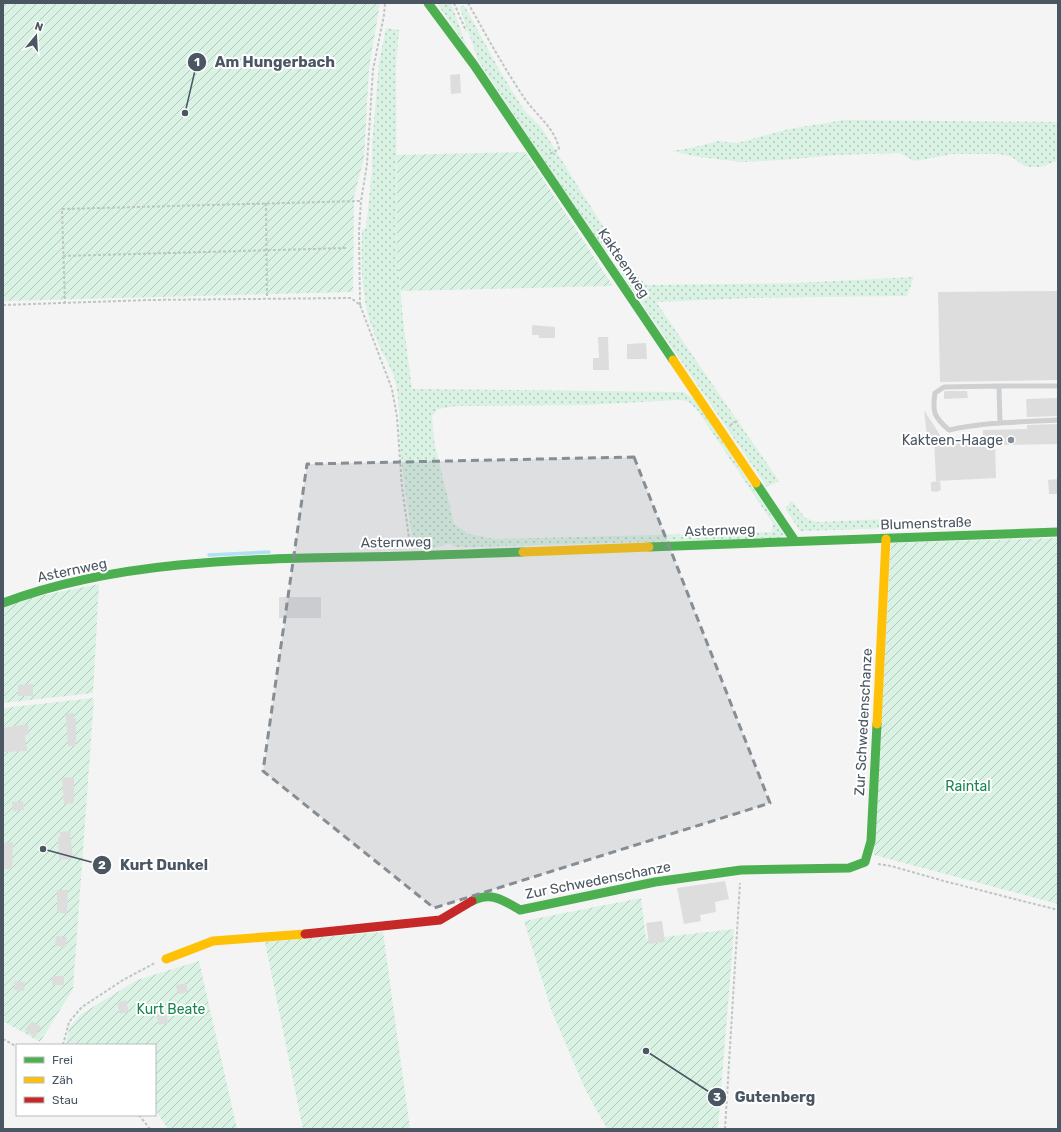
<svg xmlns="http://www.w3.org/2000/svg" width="1061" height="1132" viewBox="0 0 1061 1132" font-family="Rubik,sans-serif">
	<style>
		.grass { fill: url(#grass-dots); fill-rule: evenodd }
		.garden { fill: url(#garden-furrows) }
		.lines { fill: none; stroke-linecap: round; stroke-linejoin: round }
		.stream { stroke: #aee2f0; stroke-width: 3.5 }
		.building { fill: #ddddde }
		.path { stroke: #bcc7c4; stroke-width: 2; stroke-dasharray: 3 2; stroke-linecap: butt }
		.lane { stroke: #ced0d2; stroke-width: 5 }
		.fast { stroke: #4caf50; stroke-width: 9 }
		.slow { stroke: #ffc107; stroke-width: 9 }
		.jam { stroke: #c62828; stroke-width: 9 }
		.marked { fill: #868d94; fill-opacity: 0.2; stroke: #868d94; stroke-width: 3; stroke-dasharray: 8 5; stroke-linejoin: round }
		.poi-dot { fill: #868d94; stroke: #fff; stroke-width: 1.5 }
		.labels { text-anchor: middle; stroke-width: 4; stroke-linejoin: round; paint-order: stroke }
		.street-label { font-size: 14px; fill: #4a5661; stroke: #fff }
		.poi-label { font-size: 14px; fill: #4a5661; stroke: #fff; text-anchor: end }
		.park-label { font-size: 14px; fill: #17864f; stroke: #fff }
		.leader { fill: none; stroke: #4a5661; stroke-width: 1.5 }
		.callout-dot { fill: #4a5661; stroke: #fff; stroke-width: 1.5 }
		.mark-label { font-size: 12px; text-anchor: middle; font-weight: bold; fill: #fff }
		.callout-label { font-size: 15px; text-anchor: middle; font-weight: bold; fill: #4a5661; stroke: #fff; stroke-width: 4; stroke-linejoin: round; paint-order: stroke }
	</style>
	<defs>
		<pattern id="grass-dots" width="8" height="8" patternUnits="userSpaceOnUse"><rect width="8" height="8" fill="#d9f2e3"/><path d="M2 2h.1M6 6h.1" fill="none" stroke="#b2c7bb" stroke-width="1.8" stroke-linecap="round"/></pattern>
		<pattern id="garden-furrows" width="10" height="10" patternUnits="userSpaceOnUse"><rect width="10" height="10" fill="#d9f2e3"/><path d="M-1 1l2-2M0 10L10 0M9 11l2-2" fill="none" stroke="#b2c7bb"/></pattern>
	</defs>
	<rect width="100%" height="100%" fill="#f4f4f4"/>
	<path class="grass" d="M437,3H451L467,47Z
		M464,5L500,71L524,110L541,127L616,247L605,253L478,60L460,8Z
		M386,28L399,30L396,65L397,250L403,320L412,389L683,392L694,399L784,535L780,538L471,547H455L449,543C437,549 426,549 413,544C408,510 402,475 400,441C399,420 400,398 394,377C390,365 382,353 377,341C361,303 361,271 362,231L366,228L372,171V145L379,62ZM678,400L688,401L698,411L768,516L773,524L772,532L495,539L469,534L454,524L434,441L432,416L438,409L456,406L586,405Z
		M844,120L1058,122V160L1042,167H1031L1024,166L1012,157L999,154H953L914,161L900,153L837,155L783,160L742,162L699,157L672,151L691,148L718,141L737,143L789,129Z
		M626,263L646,285L797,283L914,277L907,296L751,298L656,302L779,481L767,487L617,267Z
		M792,501L805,518L818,522L886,519L895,528L800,531L785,508Z"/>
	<path class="garden" d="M3,3H380L369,68L364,158L354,197L353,292L3,301Z
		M525,152L613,286L401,291L397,250V155Z
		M1058,538V904L874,855L891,543Z
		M99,584L93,693L3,703V608L24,599Z
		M94,698L73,989L40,1042L3,1021V708Z
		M641,898L646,939L734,929L718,1129H607L585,1089L552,1012L524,921Z
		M383,932L410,1129H303L265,942Z
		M199,961L237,1129H168L155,1109V1045H66L69,1028L80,1015L137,980Z"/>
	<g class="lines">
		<path class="stream" d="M209,555L269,552"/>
	</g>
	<path class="building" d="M460,74L461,93L451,94L450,75Z
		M1058,291V380L940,382L938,292Z
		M532,325L555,327V338H539V335H532Z
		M598,337H608L609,370H593V358H599Z
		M646,343L647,359H627V344Z
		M945,391H967L968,398L944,399V392Z
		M1058,398V416L1027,417L1026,399Z
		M924,410L942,438L983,437V430L1027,429V425L1058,424V444L995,445L996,478L936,481L934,436H927Z
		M1058,479V494H1049L1048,480Z
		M940,481L941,490L936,492L931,491V482Z
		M279,597H321V618H279Z
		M33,684V696H18V685Z
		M74,713V719L76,718V746H68L66,714Z
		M28,724L29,734L25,735L27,751L3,752V728Z
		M74,777V803L64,804L62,778Z
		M23,801L24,810L13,811L12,802Z
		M70,831L73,859L59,860L58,837H60V832Z
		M13,842L12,869H3V843Z
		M725,881L729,899L715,902L716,912L700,915L701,921L684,924L677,888Z
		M57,890H68L67,914L57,912Z
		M662,921L665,942L649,944L646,923Z
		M56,936L67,937L66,947L55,946Z
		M52,976H64V985H52Z
		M15,981L25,982L24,991L14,990Z
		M186,983L188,992L178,994L176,985Z
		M126,1000L129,1012L120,1014L117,1002Z
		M166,1011L168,1023L159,1025L156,1014Z
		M32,1021L41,1027L35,1037L25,1030Z"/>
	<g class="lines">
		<path class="path" d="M454,3L466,31
			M468,3C486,35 504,68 525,99C537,116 555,128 559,149L548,155
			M266,203L267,298
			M63,256L347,248
			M65,304L62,209L361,201
			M3,305L149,300L351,298L360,305L392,389L397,417L402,487L410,545
			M360,305L359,231L361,201L367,164L373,70L384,15L385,3
			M730,425L739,420
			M878,864L891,866L944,881L1058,910
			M3,1039L17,1047
			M63,1045L69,1022L82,1007L123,980L155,963
			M139,1115L150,1129
			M725,1129L740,883"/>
		<path class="lane" d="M999,386H1058
			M1000,423L999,386L944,387L935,393C932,412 934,417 949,430C985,422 1021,422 1058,420"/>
		<path class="fast" d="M428,3L474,65L673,360
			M756,483L795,541
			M649,547L1058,532
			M3,603C115,561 242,559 360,557C415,556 469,554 523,552
			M472,901C491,891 503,900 520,910L655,882L741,870L849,868L865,862L871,841L877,724"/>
		<path class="slow" d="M673,360L756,483
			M523,552L649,547
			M877,724L886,539
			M166,959L213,941L305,934"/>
		<path class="jam" d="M305,934L440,920L472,901"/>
	</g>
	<path class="marked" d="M634,457L770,803L434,908L263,771L307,464Z"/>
	<circle class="poi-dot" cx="1011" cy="440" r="4"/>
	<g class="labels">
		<g class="street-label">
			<text transform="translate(624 263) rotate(56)" y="5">Kakteenweg</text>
			<text transform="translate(926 523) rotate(-2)" y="5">Blumenstraße</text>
			<text transform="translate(720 530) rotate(-2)" y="5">Asternweg</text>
			<text transform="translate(396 542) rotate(-1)" y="5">Asternweg</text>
			<text transform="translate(72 570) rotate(-12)" y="5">Asternweg</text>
			<text transform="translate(863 722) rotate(-87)" y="5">Zur Schwedenschanze</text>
			<text transform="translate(598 880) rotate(-11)" y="5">Zur Schwedenschanze</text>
		</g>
		<g class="poi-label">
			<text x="1003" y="445">Kakteen-Haage</text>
		</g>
		<g class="park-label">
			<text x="968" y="791">Raintal</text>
			<text x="171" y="1014">Kurt Beate</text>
		</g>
	</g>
	<path class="leader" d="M185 113L197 62M43 849L102 865M646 1051L717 1097"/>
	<g class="callout-dot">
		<circle cx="185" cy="113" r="4"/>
		<circle cx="43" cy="849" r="4"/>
		<circle cx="646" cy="1051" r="4"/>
		<circle cx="197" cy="62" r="10"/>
		<circle cx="102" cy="865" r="10"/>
		<circle cx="717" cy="1097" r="10"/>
	</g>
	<g class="mark-label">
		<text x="197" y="66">1</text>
		<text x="102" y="869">2</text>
		<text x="717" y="1101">3</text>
	</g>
	<g class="callout-label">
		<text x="275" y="67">Am Hungerbach</text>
		<text x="164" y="870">Kurt Dunkel</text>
		<text x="775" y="1102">Gutenberg</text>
	</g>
	<rect width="1061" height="1132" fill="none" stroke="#4a5661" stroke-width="8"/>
	<rect x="16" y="1044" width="140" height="72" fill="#ffffff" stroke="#b7bbc0"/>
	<rect x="24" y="1057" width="20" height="6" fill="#4caf50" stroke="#b7bbc0"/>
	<text x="52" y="1064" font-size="12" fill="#4a5661">Frei</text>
	<rect x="24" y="1077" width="20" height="6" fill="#ffc107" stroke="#b7bbc0"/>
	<text x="52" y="1084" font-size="12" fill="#4a5661">Zäh</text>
	<rect x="24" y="1097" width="20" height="6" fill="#c62828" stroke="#b7bbc0"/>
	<text x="52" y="1104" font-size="12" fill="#4a5661">Stau</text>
	<g transform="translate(36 36) rotate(18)" stroke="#ffffff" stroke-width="3" paint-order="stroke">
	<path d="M0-3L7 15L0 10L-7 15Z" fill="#4a5661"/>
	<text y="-6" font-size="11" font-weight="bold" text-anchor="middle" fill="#4a5661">N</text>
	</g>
</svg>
